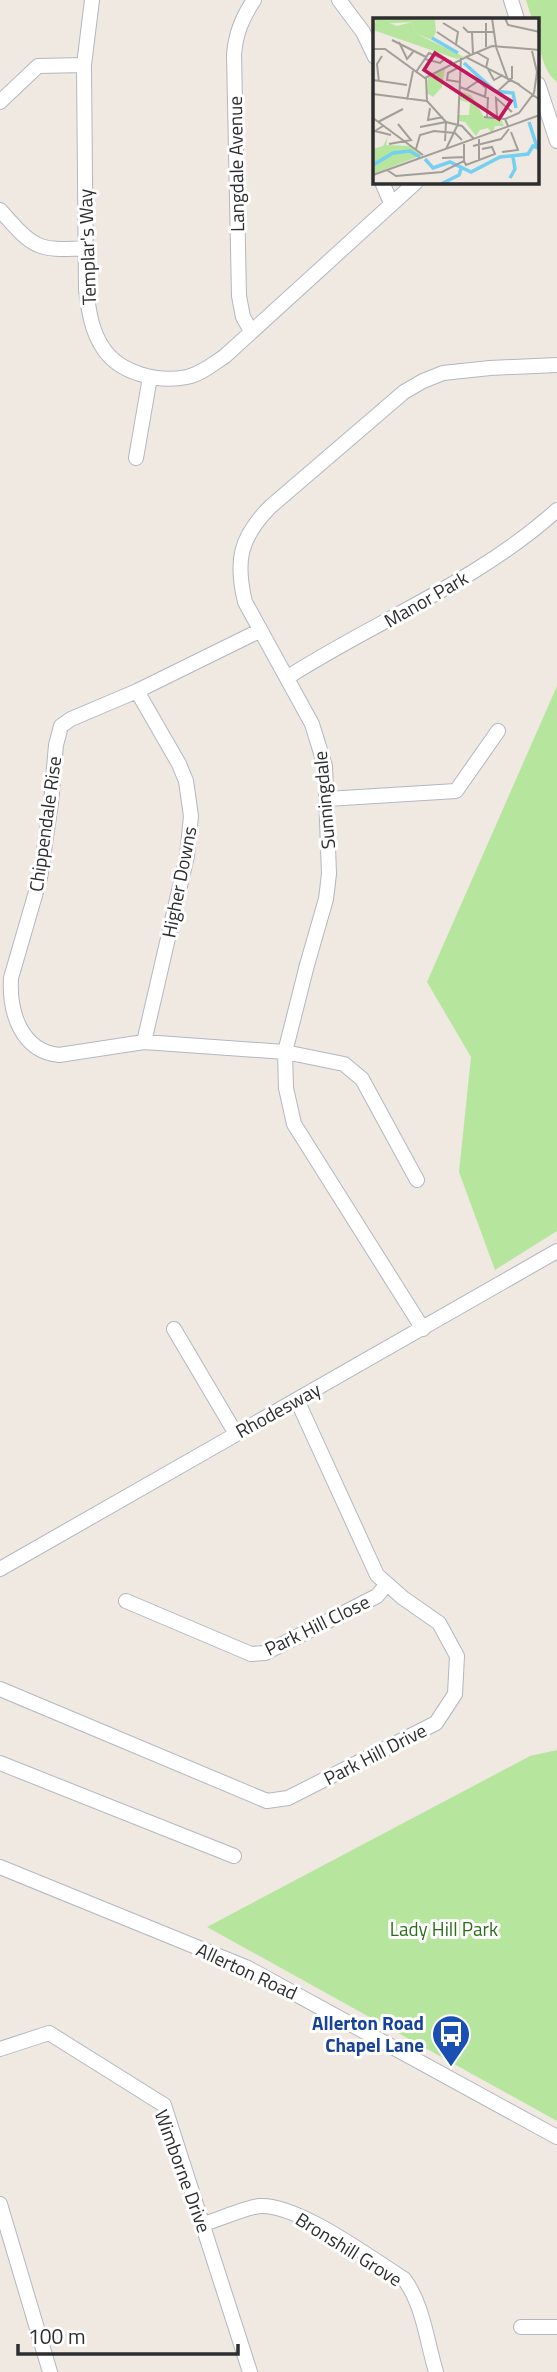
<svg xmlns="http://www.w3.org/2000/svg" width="557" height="2372" viewBox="0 0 557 2372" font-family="'Titillium Web',sans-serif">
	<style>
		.green { fill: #b6e59e }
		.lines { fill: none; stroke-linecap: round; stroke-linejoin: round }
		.minor-casing { stroke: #b4b7c1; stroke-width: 16 }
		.minor { stroke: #fff; stroke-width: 14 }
		.labels { text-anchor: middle; stroke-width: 6; stroke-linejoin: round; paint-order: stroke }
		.street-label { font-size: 19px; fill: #2e2e2e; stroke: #fff }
		.park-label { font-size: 19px; fill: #2c6e1b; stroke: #fff }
		.transit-label { font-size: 19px; font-weight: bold; fill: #164399; stroke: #fff; text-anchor: end }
		.inset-river { fill: none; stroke: #75cff0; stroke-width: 3.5 }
		.inset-road { fill: none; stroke: #a29e99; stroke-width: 2 }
		.view { fill: #c2185b; fill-opacity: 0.15; stroke: #c2185b; stroke-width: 3.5 }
		.inset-edge { fill: none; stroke: #2e2e2e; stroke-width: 3.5 }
	</style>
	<rect width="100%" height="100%" fill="#efe9e1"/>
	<path class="green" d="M526,0H557V82C540,69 538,39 538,19H532Z
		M557,686V1231L495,1270L459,1172L471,1057L427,982Z
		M557,1750V2121L207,1927L530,1756Z"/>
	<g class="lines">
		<defs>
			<path id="minor" d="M92,0L84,65L86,290C89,311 91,330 103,348C119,373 158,383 187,377C201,374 213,364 225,356L416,182
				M339,0L363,32L375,57
				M511,0L517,19
				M538,84L557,141
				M0,102L38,66L84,65
				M382,182L391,203
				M0,210C32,246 36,252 85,248
				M251,331L243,317L239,296L234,54C236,33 242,18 254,0
				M136,458L150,377
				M259,631L137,691L71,719L61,726L56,745L51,803L40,878L11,978C9,1012 21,1051 59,1055L144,1042L285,1052L344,1064L362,1079L417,1180
				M288,677C377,620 477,582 557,510
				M137,691L179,764L186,781L191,816L187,856L144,1042
				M327,799L456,791L498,731
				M174,1329L236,1434
				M423,1329L294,1124L286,1088L285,1052L307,965L326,899L329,874L325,766L312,724L245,602C235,560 240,538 270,507L404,392L423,381L443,373L490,368L557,365
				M0,1569L557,1251
				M126,1601L251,1654L265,1653L377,1596L387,1584
				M0,1689L267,1801L288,1798L436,1723L455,1694L457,1656L439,1623L403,1598L377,1575L297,1400
				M0,1763L234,1856
				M0,1867L248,1968L557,2137
				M0,2049L49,2033L164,2105L250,2372
				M0,2204L50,2372
				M203,2224C218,2220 246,2207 260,2206C298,2204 371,2258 404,2279C423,2304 427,2342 436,2372
				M521,2327H557"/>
		</defs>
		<use href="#minor" class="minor-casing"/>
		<use href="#minor" class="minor"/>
	</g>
	<defs>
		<symbol id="bus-pin" viewBox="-11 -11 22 30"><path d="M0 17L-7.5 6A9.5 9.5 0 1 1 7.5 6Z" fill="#1a4fb4" stroke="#fff"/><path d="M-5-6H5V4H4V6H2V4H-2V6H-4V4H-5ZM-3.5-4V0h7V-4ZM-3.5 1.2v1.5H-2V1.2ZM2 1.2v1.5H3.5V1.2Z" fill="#fff"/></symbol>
	</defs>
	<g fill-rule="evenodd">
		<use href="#bus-pin" x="429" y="2012" width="44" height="60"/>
	</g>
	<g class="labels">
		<g class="street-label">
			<text transform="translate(236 164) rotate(-91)" y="7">Langdale Avenue</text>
			<text transform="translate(87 247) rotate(-92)" y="7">Templar's Way</text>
			<text transform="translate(426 599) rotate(-30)" y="7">Manor Park</text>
			<text transform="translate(324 800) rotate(-95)" y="7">Sunningdale</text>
			<text transform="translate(45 824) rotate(-82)" y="7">Chippendale Rise</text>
			<text transform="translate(179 882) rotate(-79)" y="7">Higher Downs</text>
			<text transform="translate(278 1410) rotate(-29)" y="7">Rhodesway</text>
			<text transform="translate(317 1625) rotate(-26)" y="7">Park Hill Close</text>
			<text transform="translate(375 1754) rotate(-27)" y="7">Park Hill Drive</text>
			<text transform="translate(247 1971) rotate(25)" y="7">Allerton Road</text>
			<text transform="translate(183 2171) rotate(70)" y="7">Wimborne Drive</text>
			<text transform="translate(349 2249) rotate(32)" y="7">Bronshill Grove</text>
		</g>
		<g class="park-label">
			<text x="444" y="1936">Lady Hill Park</text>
		</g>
		<g class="transit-label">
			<text x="424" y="2030">Allerton Road<tspan x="424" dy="22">Chapel Lane</tspan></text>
		</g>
	</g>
	<g transform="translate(373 18)">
		<rect width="166" height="166" fill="#efe9e1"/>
		<path d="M13,4L24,8L39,4L42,15L91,39L84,41L0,12V5ZM72,50L69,69L60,79L54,75L55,60ZM87,73L98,77L111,99L128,101L131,108H122L119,116L115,110L107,112L103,118L92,104L86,103L85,97H96L97,85L87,82ZM15,118L13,127L37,128L49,137L0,156V131L10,128Z" fill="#b6e59e"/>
		<path d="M0,0L62,2L63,14L59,22L42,15L39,4L4,6Z" fill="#b6e59e"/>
		<path class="inset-river" d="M59,20L85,35M91,45L122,73L140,75L143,90M156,104L164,129M52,141L60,150L77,144L98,154L127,139L155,136L160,128L167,131M0,147L20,135L37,133L47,139M137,160L142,151L140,139M68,166L86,157L88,151"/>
		<path class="inset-road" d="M119,0L123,28M132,0L135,7L167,14M70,5L85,14L83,26M113,5V29M90,9L95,14H120M64,14L97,36M99,15L100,36M19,22L53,39M26,24L34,41L40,34M123,29L135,62M0,31H12L52,60L93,39L147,67M103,34L115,41L113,50M93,39L119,28L167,32M52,41L67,45L73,40M115,51L121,62L130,57M43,54L56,35L79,44M53,60L54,83M0,62L34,67M6,64L4,46L9,38M87,64L74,62L75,55L88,48M146,67L167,82M87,69L115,80L114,99M92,72L105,63L113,70L112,79M126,72L139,60V48M0,76L54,83M34,82L40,53M54,83L73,104L89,108L101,121M57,90L55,102L70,99M111,99L132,101L135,108M124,99L123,80L139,94M0,100L50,137M132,101L146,95L161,75L164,54L159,33M5,104L30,91M10,108L2,113L18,117M47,109L73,104L72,123M106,121V143M16,126L38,122L25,106M100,128L128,121L136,111M43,131L47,117L61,113L82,115L89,122M73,131L85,106L88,40M129,134L145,132L138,114M69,140L91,139M91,143L93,147L122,136L119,129L109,131M14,152L23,158L69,154L91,143V126M0,157L167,97"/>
		<path class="view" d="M62,35L138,83L126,101L51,52Z"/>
		<rect width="166" height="166" class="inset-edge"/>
	</g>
	<path d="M18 2344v10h220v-10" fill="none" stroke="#2e2e2e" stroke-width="3.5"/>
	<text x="28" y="2344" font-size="21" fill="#2e2e2e" stroke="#ffffff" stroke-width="5" paint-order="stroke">100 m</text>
</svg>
